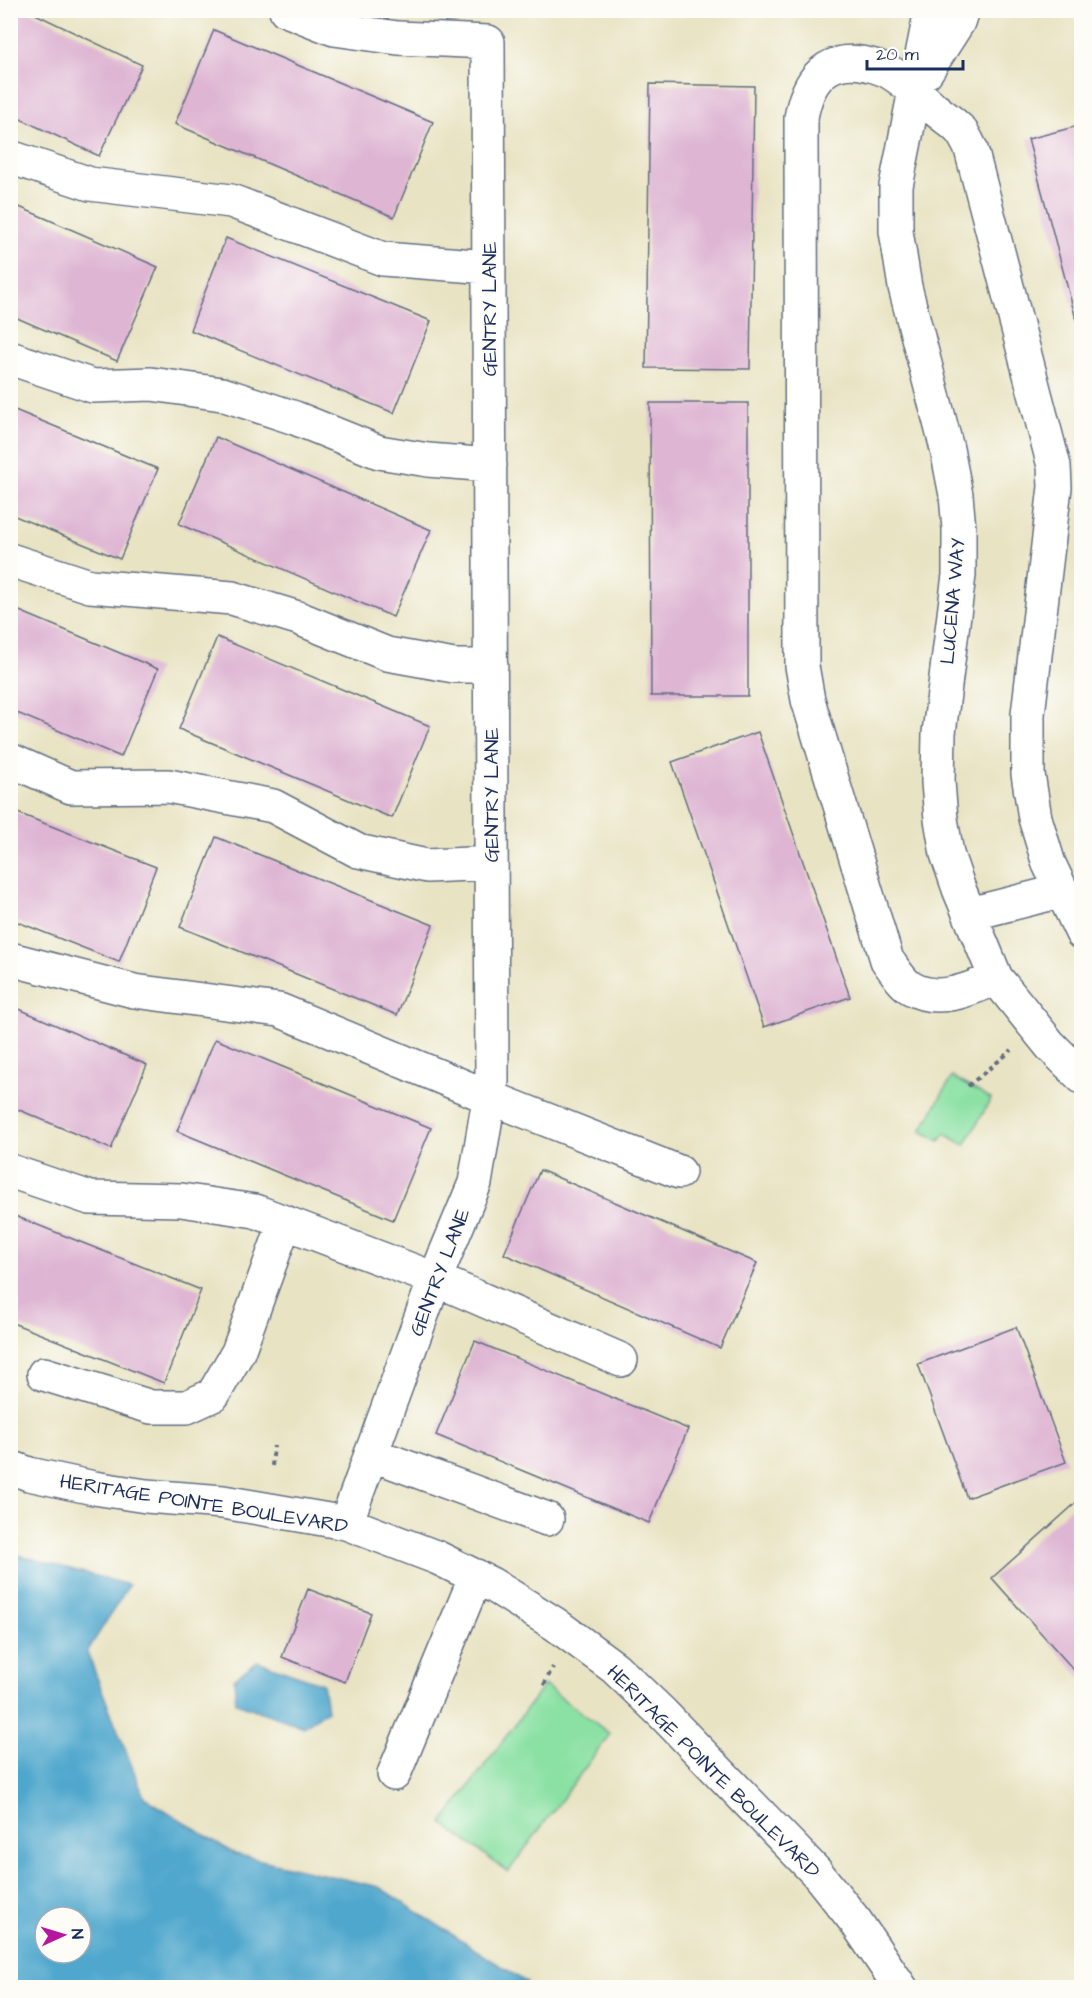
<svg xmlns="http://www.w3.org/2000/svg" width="1092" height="1998" viewBox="0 0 1092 1998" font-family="'Architects Daughter',sans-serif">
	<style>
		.green { fill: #8be1a4; stroke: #538881; stroke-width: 1.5 }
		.water { fill: #50a7cd; stroke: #366b96; stroke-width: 1.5; fill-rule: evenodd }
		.building { fill: #deb5d3 }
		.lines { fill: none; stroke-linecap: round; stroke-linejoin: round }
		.minor-casing { stroke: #636e81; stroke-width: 36 }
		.path { stroke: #636e81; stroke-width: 4; stroke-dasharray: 4.5 4.5; stroke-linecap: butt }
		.minor { stroke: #fff; stroke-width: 33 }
		.labels { text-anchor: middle; stroke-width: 4.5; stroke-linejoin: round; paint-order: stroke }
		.street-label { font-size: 20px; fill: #1b2f5e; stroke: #fdfcf7 }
	</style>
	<rect width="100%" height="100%" fill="#fdfcf7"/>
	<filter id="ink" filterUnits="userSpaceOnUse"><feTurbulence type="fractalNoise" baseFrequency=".0167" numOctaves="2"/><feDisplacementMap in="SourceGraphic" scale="12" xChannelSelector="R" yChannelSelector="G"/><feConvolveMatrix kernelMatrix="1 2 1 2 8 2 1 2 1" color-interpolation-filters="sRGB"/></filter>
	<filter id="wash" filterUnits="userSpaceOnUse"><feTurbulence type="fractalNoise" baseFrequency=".008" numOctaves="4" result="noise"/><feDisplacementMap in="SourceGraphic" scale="24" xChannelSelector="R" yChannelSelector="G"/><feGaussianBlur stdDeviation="1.35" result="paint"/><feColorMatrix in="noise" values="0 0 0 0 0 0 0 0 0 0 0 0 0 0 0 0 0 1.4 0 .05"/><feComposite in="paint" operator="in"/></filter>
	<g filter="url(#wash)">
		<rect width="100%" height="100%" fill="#e8e3c2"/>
		<path class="green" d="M952,1077L991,1099L965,1145L945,1134L940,1141L921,1131Z
			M544,1685L610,1734L508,1872L442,1823Z"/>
		<path class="water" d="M11,1553L129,1585L87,1652L144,1797L235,1854L379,1887L527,1983L523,1988L11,1987ZM45,1917H81V1953H45Z
			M257,1661L323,1684L327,1710L304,1727L236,1703L234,1679Z"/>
		<g id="blocks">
			<path class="building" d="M10,10H27L142,65L99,156L10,114Z
				M214,30L433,122L394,217L175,124Z
				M650,84L754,86L750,369L646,368Z
				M1082,125V338H1081L1028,139Z
				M10,203L158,267L117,361L10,315Z
				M226,238L431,321L394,413L190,330Z
				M650,403H748V696H651Z
				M10,408L158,469L120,559L10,514Z
				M216,437L431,530L393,617L179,524Z
				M10,607L158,669L121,757L10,710Z
				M217,637L430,726L392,818L179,729Z
				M758,732L850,997L764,1027L672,762Z
				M10,810L156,867L119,962L10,919Z
				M216,837L433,925L397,1015L180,927Z
				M10,1005L147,1065L111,1149L10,1106Z
				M215,1039L431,1128L393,1220L177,1131Z
				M540,1170L757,1263L720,1348L504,1254Z
				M10,1214L201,1290L164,1383L10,1322Z
				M1016,1327L1066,1462L967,1498L918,1364Z
				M475,1341L688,1429L649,1523L436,1435Z
				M1078,1501L1082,1505V1679L992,1578Z
				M308,1589L371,1613L345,1682L282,1657Z"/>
		</g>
	</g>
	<g filter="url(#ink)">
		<use href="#blocks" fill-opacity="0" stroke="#636e81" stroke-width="1.5"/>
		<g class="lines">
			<defs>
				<path id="minor" d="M286,10L334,29L398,38L488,42L492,1081L475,1183L435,1279L346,1523
					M931,10L896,186V231L905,287L947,449L956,495L959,529V575L939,733L938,782L941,819L947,854L959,889L996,978L1050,1045L1082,1077
					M926,72L958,22L962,10
					M10,157L90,184L231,201L383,259L489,267
					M10,358L93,386L151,384L222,394L295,418L379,452L428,460L490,465
					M10,560L90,586L232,598L298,618L387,654L454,666H491
					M10,760L71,787L168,786L273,806L358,851L427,866L491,863
					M970,914L1061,891
					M10,959L134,991L279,1010L489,1097L679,1172
					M996,978C971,989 938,1004 911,988C902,983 894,969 887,960L808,700L802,666L801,118C809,70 836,51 883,69C899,75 918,94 931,106C940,114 951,121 959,129C964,134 968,143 971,149L1054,466L1055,487L1028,714V774L1035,818L1049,864L1082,933
					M10,1171L90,1198L181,1200L255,1211L435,1279L621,1360
					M44,1374L151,1407H187L213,1395L238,1352L285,1222
					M371,1454L547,1519
					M10,1467L29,1474L94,1488L146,1496L223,1502L346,1523L438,1558L491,1584L555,1624L615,1668L662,1713L816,1872L856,1922L901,1988
					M394,1774L476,1576"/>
			</defs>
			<use href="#minor" class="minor-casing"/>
			<path class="path" d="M968,1086L1012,1050
				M272,1466L274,1446
				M544,1685L553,1667"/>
			<use href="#minor" class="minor"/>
		</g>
	</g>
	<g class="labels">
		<g class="street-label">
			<text transform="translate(489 309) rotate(-90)" y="7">GENTRY LANE</text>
			<text transform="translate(952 601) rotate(-85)" y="7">LUCENA WAY</text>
			<text transform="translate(491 795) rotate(-90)" y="7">GENTRY LANE</text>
			<text transform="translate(439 1272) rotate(-69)" y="7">GENTRY LANE</text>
			<text transform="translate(204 1503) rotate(9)" y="7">HERITAGE POINTE BOULEVARD</text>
			<text transform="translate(714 1771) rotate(45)" y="7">HERITAGE POINTE BOULEVARD</text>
		</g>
	</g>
	<rect width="1092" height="1998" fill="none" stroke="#fdfcf7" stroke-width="36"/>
	<g transform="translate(63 1935) rotate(86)"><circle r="28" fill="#fdfcf7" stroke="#a3aaba" stroke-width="1.5"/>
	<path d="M0-4.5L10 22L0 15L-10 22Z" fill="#b5179e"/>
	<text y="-9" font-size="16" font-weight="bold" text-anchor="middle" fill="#1b2f5e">N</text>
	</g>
	<path d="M867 60v9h96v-9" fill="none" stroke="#1b2f5e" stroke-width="3"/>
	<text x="876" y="60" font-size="18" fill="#1b2f5e" stroke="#fdfcf7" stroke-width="4.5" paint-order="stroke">20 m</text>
</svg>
